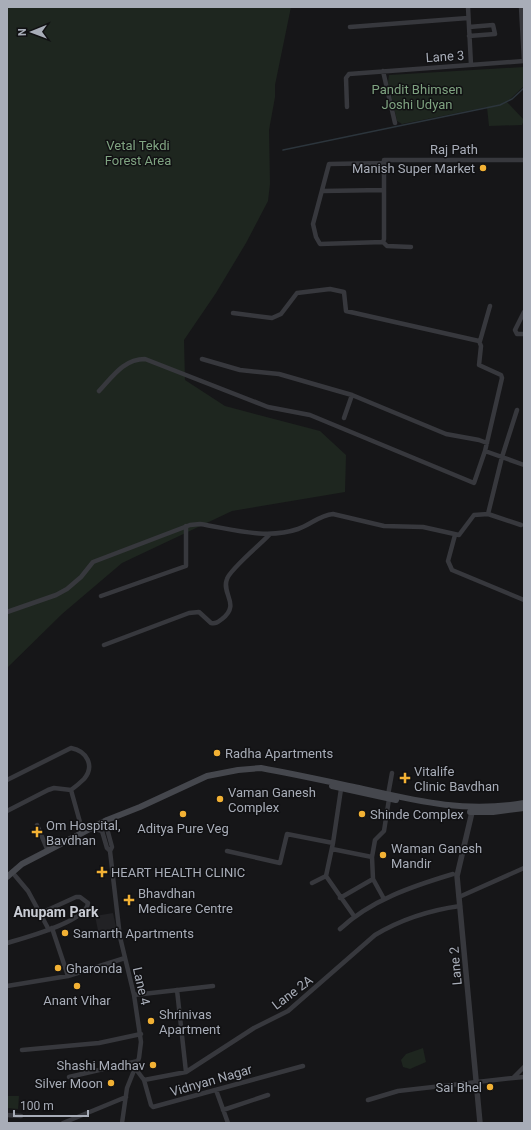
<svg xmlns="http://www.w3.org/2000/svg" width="531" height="1130" viewBox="0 0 531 1130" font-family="Roboto,sans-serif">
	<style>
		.built { fill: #222225 }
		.green { fill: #1e261f }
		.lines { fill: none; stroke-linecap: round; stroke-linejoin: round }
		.stream { stroke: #2c353c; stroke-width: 1.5 }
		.minor { stroke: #37383d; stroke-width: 4.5 }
		.tertiary { stroke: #37383d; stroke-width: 5.5 }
		.secondary { stroke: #45474d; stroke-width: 6 }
		.poi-dot { fill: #f2b134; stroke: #111113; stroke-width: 1.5 }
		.labels { text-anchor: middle; stroke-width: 3; stroke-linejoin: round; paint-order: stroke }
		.street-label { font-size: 13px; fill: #a8adb8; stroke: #111113 }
		.park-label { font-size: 13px; fill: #7fa381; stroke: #111113 }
		.poi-label { font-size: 13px; fill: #a8adb8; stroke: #111113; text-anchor: start }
		.neighbourhood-label { font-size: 14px; font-weight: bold; fill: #c9ccd4; stroke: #111113 }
	</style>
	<rect width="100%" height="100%" fill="#161618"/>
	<path class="built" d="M113,913L118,936L100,940L95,916Z"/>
	<path class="green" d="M7,7H291L275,85V97L269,130L270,184L268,201L246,243L216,293L184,340L185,380L225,406L320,431L346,455L345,492L232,511L122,563L62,614L7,668Z
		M524,67V86L507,102L524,120L522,125L489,126L487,107L402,124L397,121L388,82L389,75Z
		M423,1048L426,1062L410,1069L403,1067L401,1060L406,1054Z
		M7,1096H19L18,1109L7,1108Z"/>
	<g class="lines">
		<path class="stream" d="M283,150L500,105L512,99L524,88"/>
		<path class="minor" d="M468,7L471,65
			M350,27L468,18
			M469,27L493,25L495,34L469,36
			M383,71L395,123
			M347,107L346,78L349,74L524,61L521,7
			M322,191L384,190
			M383,242L384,239V160H524
			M383,242L320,244L316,237L313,224L329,164L384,163
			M383,242L387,246L411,247
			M524,312L515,330L517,334H524
			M233,313L272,318L281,314L297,293L330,289L344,292L346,311L479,341L481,346L479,365L501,375L502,378L485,451L524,465
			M480,341L490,306
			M202,359L240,370L279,374L331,389L352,395L446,434L479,440L487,443
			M99,391C113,376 124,359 145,359L268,407L310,415L474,483L485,451
			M517,410L502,457L488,514L521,525
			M344,418L352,395
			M455,535L448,561L452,570L524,600
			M101,596L186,566V526
			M7,612L56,595L67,589L81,577L93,562L190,525L200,524C232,529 266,540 298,529C310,525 320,515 333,514L384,526L423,527L459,535L474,515L488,514
			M104,645L189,613L199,612L211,623C216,624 218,622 222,619C241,604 221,594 227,579C230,569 261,544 270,534
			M7,780L71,748C87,751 95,766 84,779C80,783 75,787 71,790L54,788L48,790L7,811
			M341,789L333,843L326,876L354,916
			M71,790L83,833
			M388,795L392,773
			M105,821L112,847L110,851L120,937L134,995L141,1042L139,1058L127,1088L122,1123
			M37,825L48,851
			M93,828L102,831L107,848L110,851
			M332,849L372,857
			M227,851L280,863L287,834L333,843
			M12,872L28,891L49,930
			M312,883L326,876
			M459,897L524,868
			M340,898L373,879
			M384,899L373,879L372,857L375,840L384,831L389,799
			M52,928L68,976
			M340,929C371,900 413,886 453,874
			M7,943C24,938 86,922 88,903L80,897H76L41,913
			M7,986L68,976L125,958
			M177,990L186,1072
			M134,995L213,986
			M22,1050L99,1043L141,1034
			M135,1068L144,1080L151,1105L153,1107L303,1066
			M69,1077L138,1061
			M513,1078L524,1077
			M144,1080L186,1072L254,1028L288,1011L375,935C400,920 431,910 460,906
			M216,1090L228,1123
			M368,1100L398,1091L513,1078L524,1067
			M223,1110L268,1095
			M7,1115L21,1116
			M63,1123L126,1097"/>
		<path class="tertiary" d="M473,808L457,876L480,1123"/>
		<path class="secondary" d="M332,786L396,800
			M470,812H493L524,808
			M7,877L22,864L107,820L140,807L207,776L238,770L261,768C294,774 326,781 359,788C417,801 464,813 524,803"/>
	</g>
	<g class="poi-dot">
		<circle cx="483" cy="168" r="4"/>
		<circle cx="217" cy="753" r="4"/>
		<path d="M403 772h4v4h4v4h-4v4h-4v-4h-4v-4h4z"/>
		<circle cx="220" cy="799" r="4"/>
		<circle cx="183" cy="814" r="4"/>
		<circle cx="362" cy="814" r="4"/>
		<path d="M35 826h4v4h4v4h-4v4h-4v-4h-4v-4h4z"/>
		<circle cx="383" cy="855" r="4"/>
		<path d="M100 866h4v4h4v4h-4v4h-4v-4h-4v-4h4z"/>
		<path d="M127 894h4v4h4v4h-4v4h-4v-4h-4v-4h4z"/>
		<circle cx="65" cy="933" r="4"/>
		<circle cx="58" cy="968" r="4"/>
		<circle cx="77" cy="986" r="4"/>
		<circle cx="151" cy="1021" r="4"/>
		<circle cx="153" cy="1065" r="4"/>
		<circle cx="111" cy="1083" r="4"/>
		<circle cx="490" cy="1087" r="4"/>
	</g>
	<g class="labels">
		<g class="street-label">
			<text transform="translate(445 56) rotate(-4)" y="5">Lane 3</text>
			<text x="454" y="154">Raj Path</text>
			<text transform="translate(455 966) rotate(-95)" y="5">Lane 2</text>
			<text transform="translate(142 986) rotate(77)" y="5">Lane 4</text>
			<text transform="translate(292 992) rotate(-37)" y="5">Lane 2A</text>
			<text transform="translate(211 1080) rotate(-16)" y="5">Vidnyan Nagar</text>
		</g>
		<g class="park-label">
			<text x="417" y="94">Pandit Bhimsen<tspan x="417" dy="15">Joshi Udyan</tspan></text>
			<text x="138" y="150">Vetal Tekdi<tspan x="138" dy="15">Forest Area</tspan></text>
		</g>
		<g class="poi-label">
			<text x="475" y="173" text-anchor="end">Manish Super Market</text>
			<text x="225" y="758">Radha Apartments</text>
			<text x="414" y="776">Vitalife<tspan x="414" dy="15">Clinic Bavdhan</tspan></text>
			<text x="228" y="797">Vaman Ganesh<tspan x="228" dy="15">Complex</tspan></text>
			<text x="370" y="819">Shinde Complex</text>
			<text x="46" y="830">Om Hospital,<tspan x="46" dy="15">Bavdhan</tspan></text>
			<text x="183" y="833" text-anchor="middle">Aditya Pure Veg</text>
			<text x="391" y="853">Waman Ganesh<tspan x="391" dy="15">Mandir</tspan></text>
			<text x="111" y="877">HEART HEALTH CLINIC</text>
			<text x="138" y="898">Bhavdhan<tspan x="138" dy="15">Medicare Centre</tspan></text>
			<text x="73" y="938">Samarth Apartments</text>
			<text x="66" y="973">Gharonda</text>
			<text x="77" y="1005" text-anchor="middle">Anant Vihar</text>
			<text x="159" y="1019">Shrinivas<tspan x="159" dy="15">Apartment</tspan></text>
			<text x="145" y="1070" text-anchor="end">Shashi Madhav</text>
			<text x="103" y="1088" text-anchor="end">Silver Moon</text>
			<text x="482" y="1092" text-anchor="end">Sai Bhel</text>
		</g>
		<g class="neighbourhood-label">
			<text x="56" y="917">Anupam Park</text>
		</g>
	</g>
	<rect width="531" height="1130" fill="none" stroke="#a8adb8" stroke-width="16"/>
	<g transform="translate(32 32) rotate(269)" stroke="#111113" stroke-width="3" paint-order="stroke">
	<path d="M0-3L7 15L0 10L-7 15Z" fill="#a8adb8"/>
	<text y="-6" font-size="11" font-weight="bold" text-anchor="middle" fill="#a8adb8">N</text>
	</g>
	<path d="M14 1110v6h74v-6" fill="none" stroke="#a8adb8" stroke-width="2"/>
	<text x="20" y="1110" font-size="12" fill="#a8adb8" stroke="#111113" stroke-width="3" paint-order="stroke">100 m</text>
</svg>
